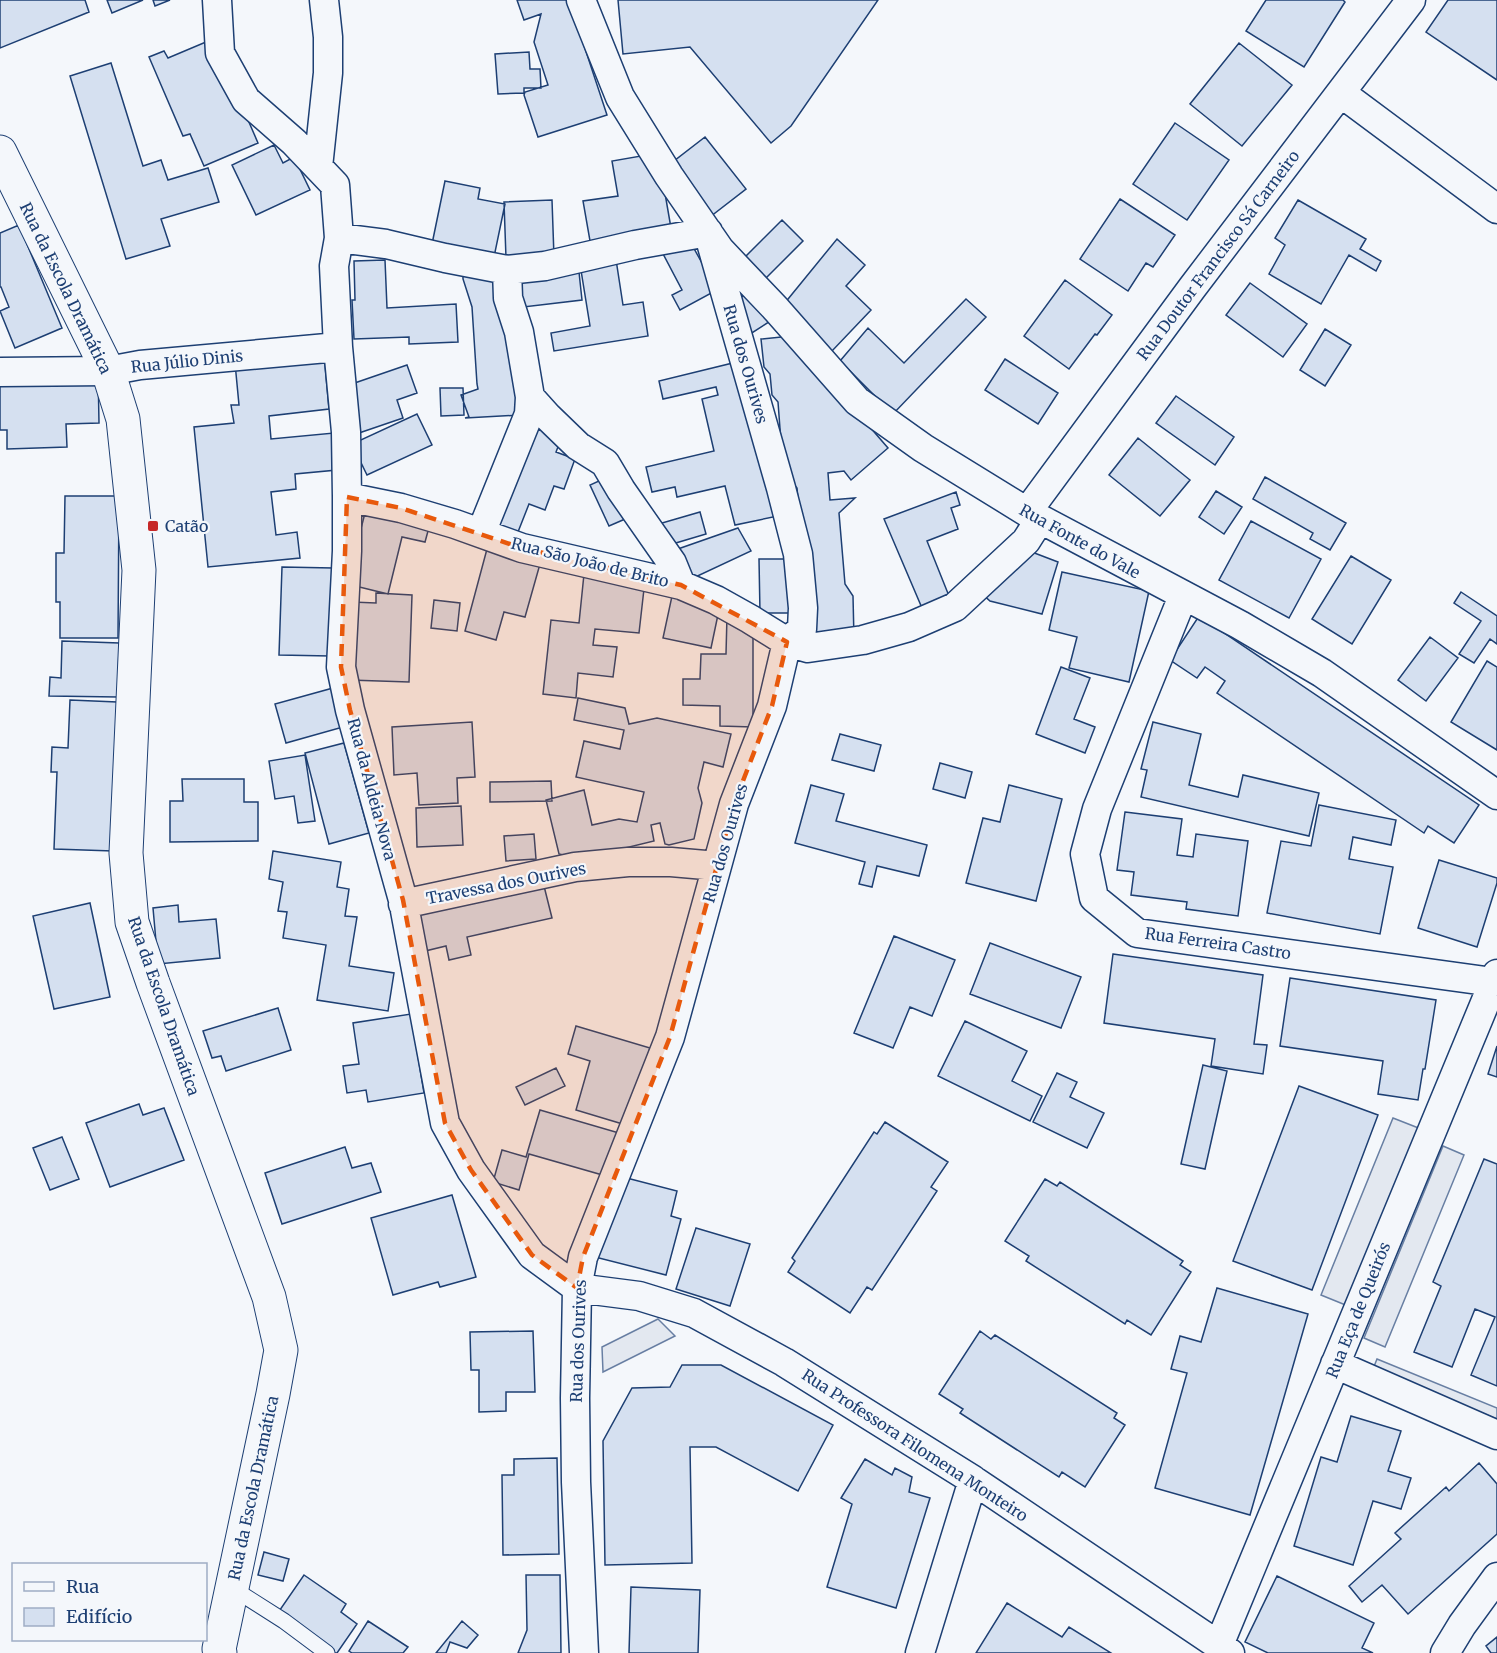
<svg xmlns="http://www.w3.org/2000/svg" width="1497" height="1653" viewBox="0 0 1497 1653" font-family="Merriweather,serif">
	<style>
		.parking { fill: #e3e8f0; stroke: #687fa3; stroke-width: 1.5 }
		.building { fill: #d5e0f0; stroke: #1d3f73; stroke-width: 1.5 }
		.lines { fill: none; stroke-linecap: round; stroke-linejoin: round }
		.service-casing { stroke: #1d3f73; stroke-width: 17 }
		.minor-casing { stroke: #1d3f73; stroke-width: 31 }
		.tertiary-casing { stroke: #1d3f73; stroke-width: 35 }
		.service { stroke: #f4f7fb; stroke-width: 15 }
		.minor { stroke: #f4f7fb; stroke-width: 28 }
		.tertiary { stroke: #f4f7fb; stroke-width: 33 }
		.marked { fill: #e8590c; fill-opacity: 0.2; stroke: #e8590c; stroke-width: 4.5; stroke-dasharray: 12 8; stroke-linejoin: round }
		.poi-dot { fill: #c62828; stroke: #f4f7fb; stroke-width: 2 }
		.labels { text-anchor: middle; stroke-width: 4.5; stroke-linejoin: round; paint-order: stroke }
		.street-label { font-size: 16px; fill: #1d3f73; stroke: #f4f7fb }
		.poi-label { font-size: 16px; fill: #1d3f73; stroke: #f4f7fb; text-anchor: start }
	</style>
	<rect width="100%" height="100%" fill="#f4f7fb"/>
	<path class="parking" d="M1393,1118L1421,1129L1348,1306L1321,1295Z
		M1443,1146L1464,1155L1385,1347L1364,1338Z
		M658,1319L675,1336L603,1372L602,1347Z
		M1377,1359L1497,1408V1419L1373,1369Z"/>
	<path class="building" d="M0,0H85L89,12L0,48Z
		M107,0H143L112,13Z
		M153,0H170L155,6Z
		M517,0H569L607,115L538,137L524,95L525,92L548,85L534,42L541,14L524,20Z
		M618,0H878L791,126L771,143L690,47L623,54Z
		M1266,0H1343L1345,2L1304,67L1246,31Z
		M1448,0H1497V80L1426,32Z
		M213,39L258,143L204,166L190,134L183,136L149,57L164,51L168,58Z
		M1239,43L1292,85L1242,146L1190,104Z
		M529,52L530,69H540L541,88H524V93L498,94L495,54Z
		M111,63L143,166L161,160L168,180L208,168L219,202L161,219L170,246L126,259L70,76Z
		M1175,123L1229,160L1187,220L1133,184Z
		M705,137L746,189L706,220L665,168Z
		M274,145L283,163L294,157L310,190L256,215L232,165Z
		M658,153L671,228L590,241L583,201L618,196L612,161Z
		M445,181L480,188L478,199L505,204L494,257L432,244Z
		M1120,199L1175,235L1153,267L1146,263L1128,291L1080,259Z
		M552,200L554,257L506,258L504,202Z
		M1298,200L1366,239L1360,249L1381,261L1376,271L1349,255L1321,304L1269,274L1285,245L1275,238Z
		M782,220L803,241L762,282L741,261Z
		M19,225L62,328L15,348L0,311L9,307L1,287H0V233Z
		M687,236L717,290L680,310L672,295L682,290L661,250Z
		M837,239L865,265L846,286L871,310L832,351L784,304Z
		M615,253L623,305L643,302L648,336L554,351L551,333L590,326L579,258Z
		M385,260L387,308L456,304L458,342L409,344V337L354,339L352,300H355L354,261Z
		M578,263L582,300L515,308L511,271Z
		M491,272L518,351L521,415L465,418L469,417L461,395L478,389L477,384L472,307L463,279V273Z
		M1065,280L1112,315L1097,335L1095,334L1069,369L1024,336Z
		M1250,283L1307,324L1283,357L1226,315Z
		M753,288L772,320L744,338L731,293Z
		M966,299L986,317L893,414L840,361L868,328L904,363Z
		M1325,329L1351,345L1325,386L1300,370Z
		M791,336L888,448L851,480L844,471L828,473L830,500L855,498L839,513L845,584L853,596L854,639L811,642L797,488L780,467L781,442L778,402L772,395L770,374L764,367L761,339Z
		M324,354L329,409L269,416L271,439L334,433L337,470L295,474L296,489L271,492L276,535L297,532L300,558L208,567L194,427L234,423L231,405H239L235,363Z
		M1005,359L1058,393L1038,424L985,390Z
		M741,361L778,516L735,525L725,486L677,497L675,487L652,492L646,467L714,451L702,399L718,395L716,387L663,399L659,381Z
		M407,365L417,393L397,400L403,418L359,433L343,387Z
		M98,370L99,423L66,424L67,447L7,449V430H0V373Z
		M440,388H463L464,415L441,416Z
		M1176,396L1234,437L1215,465L1156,423Z
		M417,414L432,445L367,475L352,444Z
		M526,415L565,429L556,452L575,459L564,489L554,486L545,510L529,504L516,537L484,525Z
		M1138,438L1190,480L1160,516L1109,475Z
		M612,475L632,516L609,526L590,485Z
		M1265,477L1346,523L1330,550L1310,539L1313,533L1253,499Z
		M1216,491L1242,507L1224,534L1199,517Z
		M956,492L960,505L951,508L958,529L927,541L949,596L925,615L884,519Z
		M65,496H119L118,638H60V602H56V553H64Z
		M367,505L431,520L425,542L402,537L388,594L347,584Z
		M700,512L706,534L669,545L662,523Z
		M1251,521L1321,559L1289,618L1219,580Z
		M738,528L751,551L689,580L675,550Z
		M487,549L540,564L525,617L504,612L496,640L465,631Z
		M1024,549L1058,562L1042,614L990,601L979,591Z
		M1351,556L1391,580L1352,644L1312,619Z
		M759,559H792L793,613H760Z
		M282,567L333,568L330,656L279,655Z
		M1062,572L1149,591L1129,682L1069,668L1077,637L1049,630Z
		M584,574L645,580L639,633L595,629L593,645L617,647L613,677L578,673L576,698L543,694L551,620L579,623Z
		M1461,592L1497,616V644L1490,639L1474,663L1459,654L1481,621L1454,603Z
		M376,593L412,595L409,682L349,680L352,602L376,603Z
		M672,596L720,605L711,648L663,638Z
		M434,600L460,603L457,631L431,628Z
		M727,616L753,624V727L720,726V706L683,705V679H700L701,654H726Z
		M1199,616L1479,805L1454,843L1428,826L1424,833L1217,693L1225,681L1205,667L1197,678L1170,660Z
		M1430,637L1458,658L1426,701L1398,680Z
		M62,641L119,643L118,697L49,696L50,677L61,678Z
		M1487,661L1497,667V750L1451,722Z
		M1061,667L1090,678L1074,719L1095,727L1085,753L1036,734Z
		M333,688L343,727L286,743L275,704Z
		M578,698L625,708L629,724L657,718L731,734L723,767L704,762L698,788L702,803L694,839L669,845L665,844L660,823L651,825L654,841L580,859L559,854L546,800L584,790L592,825L619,819L637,822L644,792L576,777L584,741L620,749L624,730L574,720Z
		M70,700L117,702L113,851L54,849L57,772H51L52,747L68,748Z
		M472,722L475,777L457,778L458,803L419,805L417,773L394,775L392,727Z
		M1153,722L1201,734L1189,785L1238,797L1243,775L1319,793L1309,836L1141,797L1147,770L1141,769Z
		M840,734L881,745L874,771L832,760Z
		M344,743L369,833L329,844L305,753Z
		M305,755L315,821L298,823L294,796L275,799L269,761Z
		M940,763L972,772L965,798L933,789Z
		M182,779H244V802H258V841L170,842V801H183Z
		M551,781L552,801L490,802V782Z
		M811,785L844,794L836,821L927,845L919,876L877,866L872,887L859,884L865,862L795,843Z
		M1009,785L1062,799L1036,901L966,883L983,818L1000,822Z
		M1319,805L1396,820L1391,845L1353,837L1349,859L1393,867L1380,934L1267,913L1281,841L1311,846Z
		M461,806L463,845L417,847L416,808Z
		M1125,812L1182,819L1177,855L1193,857L1196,834L1248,841L1238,916L1186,909L1187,902L1131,895L1134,872L1117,870Z
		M534,834L536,859L506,861L504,836Z
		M273,851L341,862L337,887L349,889L345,916L357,917L349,966L394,973L388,1011L317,1000L326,945L283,938L287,912L278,911L283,882L269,879Z
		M1439,860L1497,878V883L1477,947L1418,928Z
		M541,874L552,918L467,937L471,955L449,960L446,946L421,952L410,906Z
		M90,903L110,997L54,1009L33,916Z
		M178,905L179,922L216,919L220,958L158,964L153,908Z
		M894,936L955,960L932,1016L910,1007L893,1048L854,1033Z
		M990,943L1081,977L1061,1028L970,994Z
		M1113,954L1263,975L1254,1044L1267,1045L1263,1074L1211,1066L1215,1039L1104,1023Z
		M1290,978L1436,1000L1425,1069H1423L1418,1100L1378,1094L1383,1061L1280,1046Z
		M278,1008L291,1050L226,1071L221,1056L212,1058L203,1031Z
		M411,1014L424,1093L368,1102L366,1090L347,1093L343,1066L359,1064L353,1023Z
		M965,1021L1027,1051L1012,1081L1042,1096L1030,1121L938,1076Z
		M576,1026L650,1048L626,1125L576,1110L590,1061L568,1054Z
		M1497,1046V1077L1488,1074Z
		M1203,1065L1227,1071L1205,1169L1181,1164Z
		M556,1068L565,1086L525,1105L516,1087Z
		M1057,1073L1077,1082L1070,1097L1104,1113L1087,1148L1033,1122Z
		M1299,1086L1378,1115L1312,1290L1233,1261Z
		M139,1104L143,1115L164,1108L184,1160L110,1187L86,1123Z
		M540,1110L619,1133L606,1176L529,1154L519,1190L493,1182L502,1150L526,1157Z
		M885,1122L948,1162L931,1187L937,1191L872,1290L867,1287L850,1313L788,1272L795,1261L792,1258L874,1132L877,1134Z
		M62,1137L79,1179L50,1190L33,1148Z
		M345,1147L352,1168L371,1163L381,1192L282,1224L265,1173Z
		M1484,1159L1497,1164V1386L1471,1375L1495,1317L1475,1309L1452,1367L1414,1352L1441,1286L1433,1282Z
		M619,1176L677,1191L671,1216L681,1219L666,1275L591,1256Z
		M1045,1179L1057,1186L1060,1182L1183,1261L1180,1265L1191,1272L1151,1335L1127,1320L1125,1324L1026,1261L1029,1256L1005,1241Z
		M452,1195L476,1277L440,1287L438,1282L393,1295L371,1218Z
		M696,1228L750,1244L730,1306L676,1289Z
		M1217,1288L1308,1314L1250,1515L1155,1488L1187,1373L1171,1369L1180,1336L1201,1342Z
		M533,1331L535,1392H506V1411L479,1412V1370H471L470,1332Z
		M980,1331L991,1339L995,1335L1117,1413L1114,1418L1125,1425L1085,1487L1062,1472L1059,1477L960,1413L963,1409L939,1394Z
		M682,1365H721L833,1425L798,1491L716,1447H690L692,1563L605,1565L603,1441L632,1388L670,1387Z
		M1351,1416L1401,1431L1388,1471L1411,1478L1401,1509L1373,1501L1353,1565L1294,1546L1321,1457L1337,1462Z
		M557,1458L559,1554L503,1555L502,1475H514V1459Z
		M865,1459L892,1475L895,1468L912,1477L909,1492L930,1498L896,1608L827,1587L852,1504L841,1498Z
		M1479,1463L1497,1484V1534L1408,1614L1382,1585L1362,1602L1349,1586L1401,1539L1395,1533L1446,1487L1449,1491Z
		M264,1552L289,1559L283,1581L258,1575Z
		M304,1575L346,1604L341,1612L357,1624L337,1653H328L275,1617Z
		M526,1575H560L561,1653H518L527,1630Z
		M1277,1576L1374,1623L1362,1648L1373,1653H1268L1245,1642Z
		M631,1587L700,1590L698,1653H629Z
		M1007,1603L1062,1637L1069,1627L1111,1653H976Z
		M368,1621L408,1647L403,1653H352L349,1651Z
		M462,1621L478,1635L467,1648L450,1642L446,1653H436Z
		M1497,1637V1653H1491L1486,1646Z"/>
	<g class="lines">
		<defs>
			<path id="service" d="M232,1588L284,1621L327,1653"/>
			<path id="minor" d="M217,0L220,53L246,100L294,142L335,185L339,238L334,266L338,347L346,432L347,497V551L341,667L350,710L403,900L445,1123L471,1170L532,1255L577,1288L639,1296L694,1313L784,1362L973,1480L1230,1653
				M581,0L620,97L669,176L720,250L776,309L857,401L923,448L1027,512L1240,625L1322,673L1497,795
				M1341,93L1497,209
				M318,167L328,73V37L324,0
				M339,238L386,244L445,258L507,270L545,266L635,245L708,232
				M0,372L108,371L140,365L338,347
				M530,397L548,417L578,446L605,463L621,490L672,563L681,585
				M347,497L401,508L455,524L522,548L681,585L716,600L750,619L787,642L808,648L863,640L909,627L955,607L1026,541L1040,519
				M1027,512L1192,288L1411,0
				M481,533L529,414L530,397L519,332L508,298L507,270
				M1183,596L1097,809L1085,854L1094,898L1137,933L1493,982
				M403,904L575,867L628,862H671L717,866
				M1335,1364L1497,1435
				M1219,1645L1497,974
				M584,1653L576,1482L575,1398L577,1288L583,1257L670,1037L734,804L772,706L787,642L802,629L803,608L798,554L781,488L708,232
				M920,1653L973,1480
				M1445,1653L1462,1625L1497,1577"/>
			<path id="tertiary" d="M0,152L108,371L123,419L139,570L126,853L132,922L153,983L269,1297L281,1350L273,1394L219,1649L220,1653"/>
		</defs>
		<use href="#service" class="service-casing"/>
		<use href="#minor" class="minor-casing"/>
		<use href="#tertiary" class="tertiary-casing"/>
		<use href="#service" class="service"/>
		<use href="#minor" class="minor"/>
		<use href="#tertiary" class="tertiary"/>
	</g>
	<path class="marked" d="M347,497L401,508L522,548L681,585L787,642L772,706L734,804L670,1037L583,1257L577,1288L532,1255L471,1170L445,1123L403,900L350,710L341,667Z"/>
	<rect class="poi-dot" x="147" y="520" width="12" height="12" rx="3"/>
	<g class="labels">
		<g class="street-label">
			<text transform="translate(1218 255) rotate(-53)" y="6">Rua Doutor Francisco Sá Carneiro</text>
			<text transform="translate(66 288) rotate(64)" y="6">Rua da Escola Dramática</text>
			<text transform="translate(187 361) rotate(-6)" y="6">Rua Júlio Dinis</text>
			<text transform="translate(746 364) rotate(74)" y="6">Rua dos Ourives</text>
			<text transform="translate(1080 541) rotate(29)" y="6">Rua Fonte do Vale</text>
			<text transform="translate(590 562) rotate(14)" y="6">Rua São João de Brito</text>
			<text transform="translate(372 789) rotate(75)" y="6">Rua da Aldeia Nova</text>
			<text transform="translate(725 843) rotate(-74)" y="6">Rua dos Ourives</text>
			<text transform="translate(506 883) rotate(-11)" y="6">Travessa dos Ourives</text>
			<text transform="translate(1218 943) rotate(8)" y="6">Rua Ferreira Castro</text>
			<text transform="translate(164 1006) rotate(71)" y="6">Rua da Escola Dramática</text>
			<text transform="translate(1358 1310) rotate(-68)" y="6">Rua Eça de Queirós</text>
			<text transform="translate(578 1341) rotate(-88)" y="6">Rua dos Ourives</text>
			<text transform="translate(915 1445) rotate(33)" y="6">Rua Professora Filomena Monteiro</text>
			<text transform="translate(253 1488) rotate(-78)" y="6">Rua da Escola Dramática</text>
		</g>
		<g class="poi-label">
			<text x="165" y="532">Catão</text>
		</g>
	</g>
	<rect x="12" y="1563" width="195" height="78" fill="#f4f7fb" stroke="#9eadc5" stroke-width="1.5"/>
	<rect x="24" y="1582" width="30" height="9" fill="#f4f7fb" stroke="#9eadc5" stroke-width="1.5"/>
	<text x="66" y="1593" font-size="18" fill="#1d3f73">Rua</text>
	<rect x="24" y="1608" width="30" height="18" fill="#d5e0f0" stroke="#9eadc5" stroke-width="1.5"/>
	<text x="66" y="1623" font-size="18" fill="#1d3f73">Edifício</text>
</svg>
